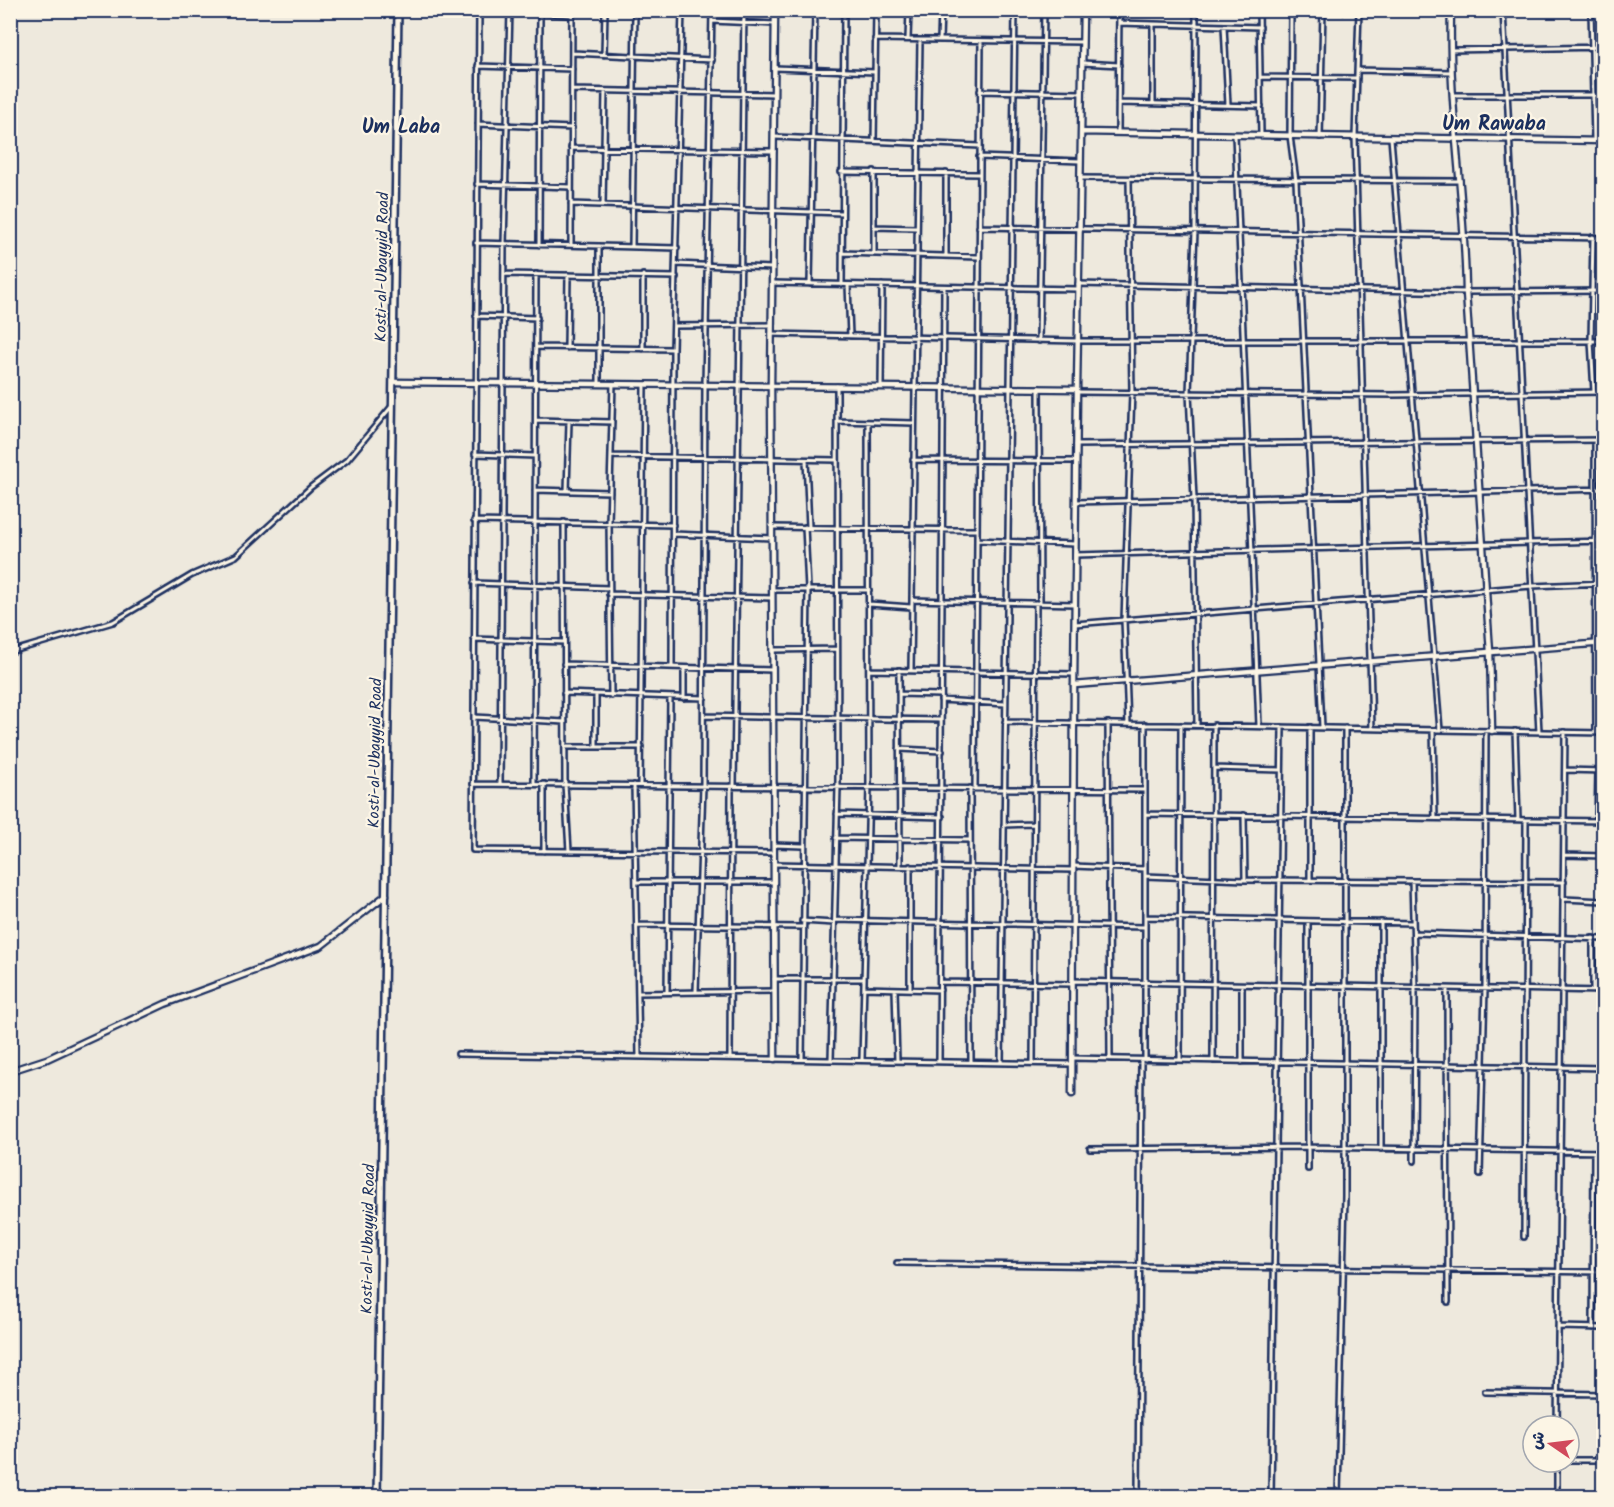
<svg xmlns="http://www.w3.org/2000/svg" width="1614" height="1507" viewBox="0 0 1614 1507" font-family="Kalam,'Playpen Sans Arabic',sans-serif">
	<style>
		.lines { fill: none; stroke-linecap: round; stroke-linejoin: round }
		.minor-casing { stroke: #1b2f5e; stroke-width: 8 }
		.tertiary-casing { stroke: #1b2f5e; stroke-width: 9 }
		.secondary-casing { stroke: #1b2f5e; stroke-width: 9 }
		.trunk-casing { stroke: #1b2f5e; stroke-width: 10 }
		.minor { stroke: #fcf5e5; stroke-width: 3 }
		.tertiary { stroke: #fcf5e5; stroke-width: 4.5 }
		.secondary { stroke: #fcf5e5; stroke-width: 4.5 }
		.trunk { stroke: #fcf5e5; stroke-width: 5 }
		.labels { text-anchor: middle; stroke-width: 4.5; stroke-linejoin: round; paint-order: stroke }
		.street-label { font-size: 16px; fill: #1b2f5e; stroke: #fcf5e5 }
		.quarter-label { font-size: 20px; font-weight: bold; fill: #1b2f5e; stroke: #fcf5e5 }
	</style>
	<rect width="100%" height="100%" fill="#eee9dd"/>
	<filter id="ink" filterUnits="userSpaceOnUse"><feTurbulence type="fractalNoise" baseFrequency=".0167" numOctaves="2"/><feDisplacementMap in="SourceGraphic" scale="12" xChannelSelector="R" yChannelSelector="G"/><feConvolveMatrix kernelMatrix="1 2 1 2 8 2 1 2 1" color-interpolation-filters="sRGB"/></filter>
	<g filter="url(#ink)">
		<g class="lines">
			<defs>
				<path id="minor" d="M479,10L473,850L774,853
					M497,10L572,15
					M1196,10L1195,231L1189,393L1194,499L1197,725
					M1259,10L1261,135
					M1291,10L1290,136L1296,181L1322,727
					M1326,10L1359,11
					M1359,10L1355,137L1372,728
					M1503,10L1539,732
					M1591,10L1594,141
					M712,21L775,24
					M1119,23L1260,27
					M1153,24V103
					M1224,26L1228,105
					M875,39L1082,42
					M908,39L909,10
					M940,40L941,10
					M1451,50L1604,47
					M573,53L712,60
					M604,55L605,10
					M1082,63L1119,65
					M478,66L572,69
					M775,68L875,72
					M1357,70L1451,72
					M1260,77L1357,78
					M572,90L774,94
					M980,91L1081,93
					M1453,95H1604
					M1118,103L1261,106
					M478,124L572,128
					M1118,132L1119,10
					M1235,135L1259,726
					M775,137L980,146
					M1320,137L1323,10
					M1391,138L1440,730
					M874,141L876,10
					M571,148L774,151
					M979,157L1080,161
					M841,172L979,174
					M946,173V256
					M1081,178L1460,181
					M477,184L571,187
					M571,204L842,213
					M603,205L605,91
					M874,227L916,228
					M979,227L1604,238
					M1593,237L1591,341L1594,392
					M476,243L677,248
					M539,245L540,10
					M571,245L572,10
					M632,247L635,10
					M842,253L978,257
					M874,254V171
					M676,264L772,268
					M504,274L676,277
					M643,275V349
					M772,283L1078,289
					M810,284L815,10
					M1078,284L1466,292L1604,291
					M842,285L844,10
					M848,285L850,336
					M476,316L537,318
					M674,326L771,325
					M771,334L1077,341H1604
					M1039,341L1044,10
					M537,347L673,349
					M567,348L568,275
					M599,384V246
					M881,387L882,285
					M1039,388L1040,603
					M1077,392L1393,395L1604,392
					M536,420L612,422
					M837,421L914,423
					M1595,441L1596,733
					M1076,445L1604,440
					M475,454L535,456
					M611,456L837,460
					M806,460L809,527
					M913,460L1076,461
					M535,490L610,492
					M567,491L569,421
					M1076,502L1604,489
					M474,521L673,525
					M564,522L565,784L569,851
					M772,527L977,530
					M673,534L772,538
					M977,540L1075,544
					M1075,555L1604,541
					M474,583L609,588
					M772,590H869
					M609,594L772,598
					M912,600L1075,604
					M869,604L911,607
					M1075,624L1532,586L1604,583
					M474,639L564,642
					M773,650L837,649
					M10,652L113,622L192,575L236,556L311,487L347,460L392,406
					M564,664L773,670
					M672,667L673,349L682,10
					M684,668V698
					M869,670L1074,674
					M899,670L900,866
					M911,670L920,40
					M564,693L704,698
					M899,694L941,695
					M596,695V747
					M611,696L609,522L613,384
					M941,700L1005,704
					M704,716L941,720
					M474,717L565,722
					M1005,722L1604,733
					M1108,723L1110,1059
					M1128,724L1124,620L1132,392L1129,179
					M1145,724V1060
					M1433,730L1435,818
					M1515,731L1518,819
					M565,747H641
					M899,749L942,751
					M1214,768L1281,770
					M1565,770L1604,771
					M473,784L1145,790
					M500,784L504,244L510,10
					M534,784L536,274
					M544,784V851
					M634,785L639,1056
					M640,785L644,385
					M734,786L744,10
					M970,788L971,1062
					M975,788L981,41
					M837,814L942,817
					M1145,814L1604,821
					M1244,815L1245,879
					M1597,821L1598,771
					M1004,825L1034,824
					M836,838L970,840
					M774,845L803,846
					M1564,855L1604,856
					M774,864L1073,870
					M910,866V989
					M1073,866L1145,869
					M1145,876L1245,880L1564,882
					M1310,880V727
					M1412,881L1415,988L1414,1161
					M636,882H774
					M1564,899L1604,901
					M1145,917L1413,923
					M835,920L1145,927
					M802,921L834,923
					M637,925L802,927
					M1414,933L1604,939
					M774,979H864
					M1072,981L1604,991
					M940,982L1072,984
					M1242,986V1062
					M864,988L940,990
					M895,989L897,1061
					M1447,989L1448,1302
					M1593,990V938
					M696,991L703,786L705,385L712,10
					M667,992L670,697
					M638,993L774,991
					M458,1054L1072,1064
					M730,1058L731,786
					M1072,1058L1604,1068
					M802,1059L808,589L805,527
					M831,1060L838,787L837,386
					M862,1060L869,787L868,422
					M1180,1060L1181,725
					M1213,1061L1214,725
					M939,1062L944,287
					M1001,1063L1015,10
					M1033,1063L1036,603
					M1090,1149L1308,1147L1604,1152
					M1381,1149V922
					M1308,1169V921
					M1480,1174L1485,989L1486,731
					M1524,1237L1526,820
					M897,1263L1604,1272
					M1558,1327L1604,1328
					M1593,1328L1594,1152
					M1485,1392L1604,1394
					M1557,1426L1565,732
					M1569,1460H1604
					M1138,1496L1141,1060
					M1271,1496L1282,727
					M1338,1496L1345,1196V728
					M1557,1496V1462"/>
				<path id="tertiary" d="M1451,10C1448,105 1465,198 1466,292L1490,652L1492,731
					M1081,132L1604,141
					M1077,389L1083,10
					M775,1059L771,386L775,10
					M10,1071L47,1059L165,1004L321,946L386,895
					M1072,1094L1074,685"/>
				<path id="secondary" d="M393,382L1077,389L1074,685L1604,643"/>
				<path id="trunk" d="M377,1496L398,10"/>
			</defs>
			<use href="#minor" class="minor-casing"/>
			<use href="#tertiary" class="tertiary-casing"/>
			<use href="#secondary" class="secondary-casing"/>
			<use href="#trunk" class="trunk-casing"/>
			<use href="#minor" class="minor"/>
			<use href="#tertiary" class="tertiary"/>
			<use href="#secondary" class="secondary"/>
			<use href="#trunk" class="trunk"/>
		</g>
	</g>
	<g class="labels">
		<g class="street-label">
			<text transform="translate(381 267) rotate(-89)" y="6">Kosti-al-Ubayyid Road</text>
			<text transform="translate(374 753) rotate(-89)" y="6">Kosti-al-Ubayyid Road</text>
			<text transform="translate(367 1239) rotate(-89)" y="6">Kosti-al-Ubayyid Road</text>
		</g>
		<g class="quarter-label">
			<text x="1494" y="130">Um Rawaba</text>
			<text x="401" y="133">Um Laba</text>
		</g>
	</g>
	<rect width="1614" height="1507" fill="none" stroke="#fcf5e5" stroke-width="36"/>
	<rect x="18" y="18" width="1578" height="1471" fill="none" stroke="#1b2f5e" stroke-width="2" filter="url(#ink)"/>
	<g transform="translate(1551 1444) rotate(284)"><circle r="28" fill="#fcf5e5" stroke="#a2a6af" stroke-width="1.5"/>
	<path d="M0-4.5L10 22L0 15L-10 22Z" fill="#d1495b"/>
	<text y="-9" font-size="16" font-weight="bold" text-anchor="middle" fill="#1b2f5e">ش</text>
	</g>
</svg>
